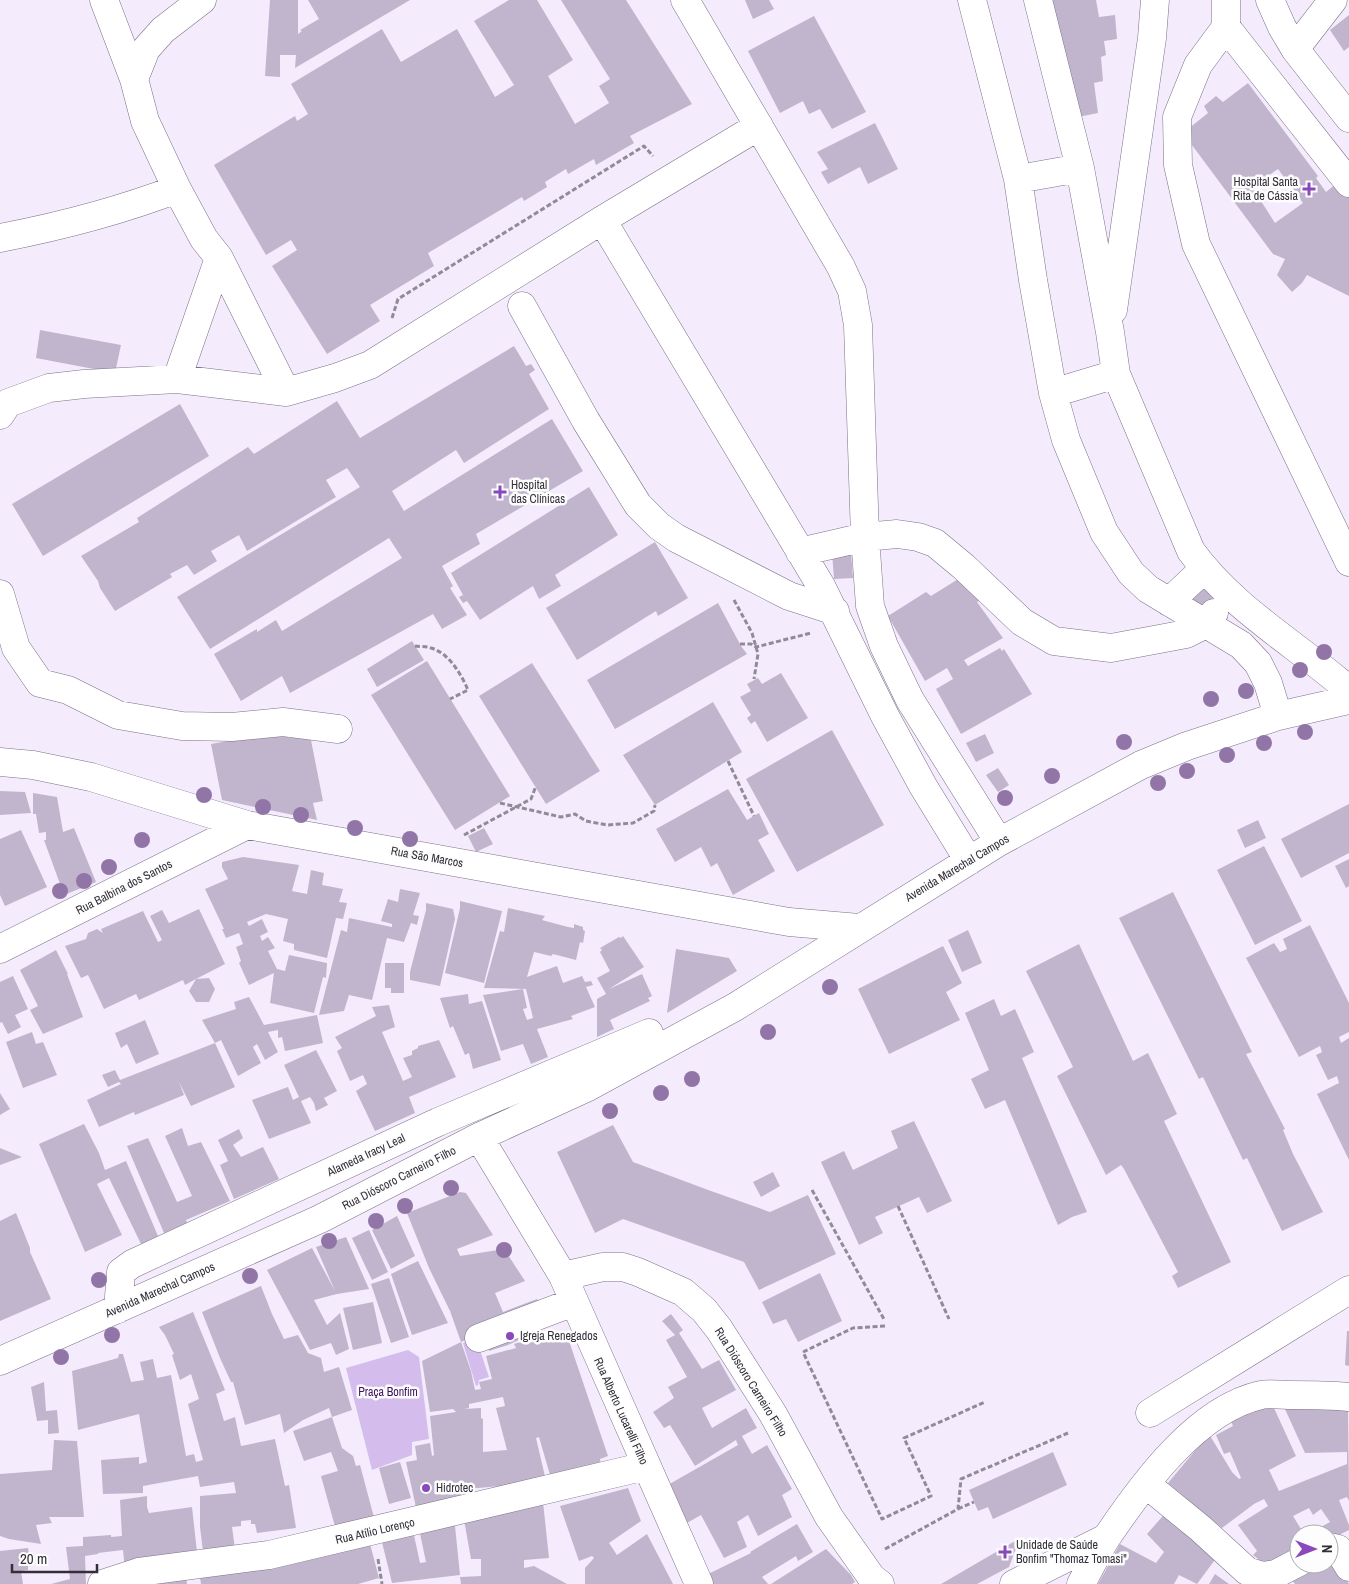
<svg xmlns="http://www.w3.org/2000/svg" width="1349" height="1584" viewBox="0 0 1349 1584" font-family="'Archivo Narrow',sans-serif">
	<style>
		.green { fill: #d4bcec }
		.building { fill: #c1b5ce; fill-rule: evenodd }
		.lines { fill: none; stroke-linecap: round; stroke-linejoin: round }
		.minor-casing { stroke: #7c7188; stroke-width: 29 }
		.path { stroke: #918b98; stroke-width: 3; stroke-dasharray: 5 2.5; stroke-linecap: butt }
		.minor { stroke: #fff; stroke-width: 28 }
		.tree { fill: #9175a6 }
		.poi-dot { fill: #8a48bd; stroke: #fdfdfd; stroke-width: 2 }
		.labels { text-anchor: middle; stroke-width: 5; stroke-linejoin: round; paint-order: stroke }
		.poi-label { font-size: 12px; fill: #332e38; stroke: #fdfdfd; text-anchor: start }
		.street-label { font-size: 12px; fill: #332e38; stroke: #fdfdfd }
		.park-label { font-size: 12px; fill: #40135f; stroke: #fdfdfd }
	</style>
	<rect width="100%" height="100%" fill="#f4ecfc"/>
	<path class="green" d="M476,1338L489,1377L479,1380L478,1385L476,1386L463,1343Z
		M408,1350L419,1357L429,1439L412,1442V1455L372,1470L346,1368Z"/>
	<path class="building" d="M270,0H298V34L302,31L300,30L319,19L308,0H410L295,68L296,55H280V77L265,76Z
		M509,0H537L573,60L548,76L575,124L609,103L599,86L610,79L561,0H626L692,104L630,136L634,143L596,165L594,159L568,174L566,169L545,182L547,187L524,201L522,197L428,253L434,266L370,305L380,321L327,354L272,266L297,250L291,240L266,255L214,165L295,116L297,121L308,114L291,84L382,29L401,62L457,29L495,97L514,85L474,21Z
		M745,0H769L774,9L753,19Z
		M1049,0H1096L1099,17L1115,15L1117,39L1104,41L1106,55L1101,57L1103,81L1094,83L1098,113L1073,118Z
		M1349,15V47L1344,51L1330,30Z
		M814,16L866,112L832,129L820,109L809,114L803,101L780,113L748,51Z
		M1248,83L1318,176L1316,178L1326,192L1349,173V296L1307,275L1302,283L1292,292L1277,275L1285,259L1273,254L1183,133L1208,113L1204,106L1216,96L1223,102ZM1278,169L1303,203L1275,223L1252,187Z
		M875,123L898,169L868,184L860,167L828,184L821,172L828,169L817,152Z
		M40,330L121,345L115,373L36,358Z
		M514,346L526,366L531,364L535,370L529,374L549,409L464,463L456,450L392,491L404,511L552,419L583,471L476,534L480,544L442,566L453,586L450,588L467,615L442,629L433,614L290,693L282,676L241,701L214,654L257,629V632L276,620L282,631L402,558L389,538L210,649L177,597L360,487L347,468L326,480L336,497L247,551L239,535L211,551L217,561L194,575L187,565L170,574L172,577L115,611L100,588L98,581L81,556L139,522L137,518L248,447L254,454L337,401L360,438Z
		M180,404L209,456L43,556L12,504Z
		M589,487L618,535L555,575L561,586L539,599L533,586L480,620L467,601L463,603L459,597L463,595L451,573Z
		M655,542L688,598L658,616L656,611L577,660L546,608Z
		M832,553H851L853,578L834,579Z
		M963,576L988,597L977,602L1003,638L964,660L968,666L1000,648L1002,651L1004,649L1032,694L961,734L936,689L953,679L947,668L925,681L888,616L926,592L931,596Z
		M1208,585L1217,593L1200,613L1189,597L1193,593Z
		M718,603L741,646L747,654L615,729L587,680Z
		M412,641L424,660L377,687L367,669Z
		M427,661L510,796L455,830L371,695Z
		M532,663L600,771L546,804L479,696Z
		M781,673L808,718L767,742L755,721L751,724L747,718L751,715L740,697L751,691L747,684L758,678L762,684Z
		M713,702L742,752L655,805L623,755Z
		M286,729L288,738L309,730L323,801L313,803L317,820L222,800L211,744L262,735Z
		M832,730L884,825L797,872L746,779Z
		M985,734L994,753L976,762L966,743Z
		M998,768L1009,785L998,792L986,775Z
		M728,789L747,820L759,813L769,834L758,840L775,871L733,895L717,863L711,867L701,847L675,862L656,829Z
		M0,791L25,792L31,813L0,815Z
		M33,793L57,797L63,832L74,828L96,882L64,895L44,840H46V832L39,833L36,814H33Z
		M1349,804V853L1301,878L1281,839Z
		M1258,820L1266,838L1245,848L1237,830Z
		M484,828L493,844L476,852L468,836Z
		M21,830L47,887L5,906L0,895V839Z
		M1264,846L1302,921L1255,945L1217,870Z
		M243,857L299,865L292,891L307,894L311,870L324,873L322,885L343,889L339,902L347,903L343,919L336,918L327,958L294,950V944L283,941L288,919L266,914L247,922L249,926L262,919L268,932L260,936L262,941L268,937L275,948L268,951L277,969L285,971L289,955L327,963L326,978L323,977L314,1013L270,1003L274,973L249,985L239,963L241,961L236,947L243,944L239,933L226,938L222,929H224L205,889L228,879L222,867V862Z
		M1349,859V886L1346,888L1335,866Z
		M400,889L420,893L413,915L419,916L417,925L411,923L404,942L387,938L372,1000L349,995L344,1011L319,1015L341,930L347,932L349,918L392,927V924L381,921L388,899L398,902Z
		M1173,892L1252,1052L1246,1054L1285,1129L1283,1130L1293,1154L1323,1212L1282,1231L1247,1158L1243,1160L1203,1077L1199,1079L1119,918Z
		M460,901L502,911L484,983L445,973L460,908Z
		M426,903L453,909L455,919L440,986L410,980V972L426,910Z
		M508,908L545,916L542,920L568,927L574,928V924L583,927V930L585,931L583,943L580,942L576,960L553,954L551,956L534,952L527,977L557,966L563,983L582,976L585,982L591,981L593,985L586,987L595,1007L571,1016L573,1019L537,1029L548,1057L531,1064L523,1044L501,1051L483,995L523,989L527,1008L523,1009L527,1020L533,1018L526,989L484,988L500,931L504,932Z
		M199,909L225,964L196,979L209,978L215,989L209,1002H196L189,991L196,979L185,985L183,980L139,1000L136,994L104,1009L88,975L81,978L65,946L86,939L88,933L97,929L103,933L101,929L143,911L158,942L162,940L150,916L162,910L169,923Z
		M1310,925L1349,1003V1032L1339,1037L1341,1043L1349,1038V1160L1317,1094L1339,1083L1337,1076L1328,1080L1316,1055L1322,1052L1320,1046L1299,1057L1246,958L1274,943L1280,952L1287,949L1283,939Z
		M968,930L982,963L962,972L948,940Z
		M623,936L644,967L609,989L642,974L652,996L648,998L650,1001L610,1020L614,1029L597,1037V999L606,994L597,978L610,971L600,952L602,950L600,948L619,937L621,938Z
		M1079,944L1133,1061L1148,1053L1177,1114L1164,1121L1231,1262L1178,1288L1172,1276L1178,1272L1124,1169L1121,1165L1106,1175L1057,1076L1073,1067L1026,971Z
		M943,946L962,983L946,992L960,1020L889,1054L858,989Z
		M676,949L729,958L737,971L667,1013Z
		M56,950L68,974H67L83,1017L43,1034L30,1010L38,1006L20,970Z
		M385,963H404V993H391V988H385Z
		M13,976L28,1009L15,1015L21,1027L8,1034L2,1022L0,1023V982Z
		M468,994L469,1004L482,1001L501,1060L473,1069L469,1053L465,1055L453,1026L450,1028L440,998Z
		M249,997L264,1025L317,1015L323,1043L285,1051L282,1037L278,1038V1030L268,1032L278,1052L265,1060L257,1044L253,1047L261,1063L238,1076L221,1040L215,1043L202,1020L236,1009L234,1002Z
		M994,999L1001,1016L1015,1009L1034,1052L1022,1058L1087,1212L1072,1217L1058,1225L1005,1100L985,1109L971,1079L989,1070L965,1013Z
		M389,1005L395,1027L382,1032L403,1081L412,1077L403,1058L412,1055V1051L418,1048V1046L439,1040L456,1077L409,1097L415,1113L375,1131L356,1091L367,1084L363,1075L350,1081L337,1051L342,1048L335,1037L376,1016L372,1007Z
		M145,1020L159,1054L136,1064L127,1044L121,1048L115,1033Z
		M32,1032L36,1044L43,1042L57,1075L23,1088L6,1042Z
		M215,1043L235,1087L191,1106L179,1082L184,1095L135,1115L134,1112L99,1127L87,1100L121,1084L119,1082L108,1087L102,1075L115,1070L120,1080Z
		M316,1050L337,1091L324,1098L328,1105L316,1111L314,1103L310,1097L301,1101L311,1123L269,1139L252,1100L288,1087L293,1100L299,1097L284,1065Z
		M0,1093L10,1109L0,1115Z
		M914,1121L952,1201L927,1213L919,1197L875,1217L883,1233L859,1245L821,1162L844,1151L853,1170L898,1148L891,1131Z
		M84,1124L99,1153L105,1170L126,1161L158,1236L141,1244L109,1178L97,1184L122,1235L85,1252L39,1144Z
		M613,1125L633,1162L711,1191L770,1212L808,1195L836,1254L759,1290L744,1262L623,1219L595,1233L557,1152Z
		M182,1128L188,1146L201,1142L230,1201L186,1220L187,1223L164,1233L127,1146L148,1138L177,1202L192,1196L165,1136Z
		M239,1129L243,1138L233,1145L241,1157L263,1147L279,1179L234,1199L220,1165L228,1161L218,1140Z
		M0,1148L22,1157L0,1165Z
		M773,1172L780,1186L761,1197L753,1182Z
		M460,1192L466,1193L493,1235L457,1249L460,1256L504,1249L525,1281L495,1293L503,1312L537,1299L544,1309L461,1342L450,1311L429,1268L407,1213Z
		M16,1213L30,1248V1252L51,1299L0,1321V1221Z
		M397,1216L415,1256L391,1269L372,1230Z
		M369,1230L388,1272L372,1280L352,1238Z
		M346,1237L369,1289L337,1294L314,1300L327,1325L340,1313L349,1349L336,1355L331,1343L310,1350L267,1270L312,1248L335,1291L316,1247Z
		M418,1261L448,1323L412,1335L391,1274Z
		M820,1273L842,1321L798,1342L786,1319L773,1324L762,1302Z
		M389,1278L409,1337L391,1343L371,1284Z
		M261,1286L272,1314L284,1339L298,1335L308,1353L321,1358L324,1372L339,1367L352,1410L332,1417L342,1448L353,1456L356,1466L360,1465L376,1525L338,1531L334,1523L321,1476L338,1471L331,1452L304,1461L293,1431L332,1417L329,1408L303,1420L284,1433L280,1414L245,1425L233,1382H231L220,1358L202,1312Z
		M373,1302L382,1343L353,1350L343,1308Z
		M193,1312L225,1390L216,1394L224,1421L235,1417L241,1446L275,1439L285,1486L289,1485L296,1528L257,1533L255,1524H251V1520L241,1521V1526L232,1527L236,1556L204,1560L200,1527V1496L236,1493L234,1482L200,1487L198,1476L143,1486V1493L103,1494L101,1460L139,1457V1464L147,1462L139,1414L78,1430L72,1371L118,1358L119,1354H123L131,1382L144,1380L140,1362L153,1359L157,1378L171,1375L186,1456L194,1454L196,1462L203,1460L188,1404L199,1399L191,1374L180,1380L172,1355L174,1354L165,1335L159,1327Z
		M671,1314L683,1330L679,1333L702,1369L719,1360L736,1390L702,1408L712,1428L746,1408L757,1428L742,1436L752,1454L767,1445L792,1489L782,1495L792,1517L758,1536L748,1515L737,1522L747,1547L724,1558L701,1515L678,1528L659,1490L738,1445L736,1440L695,1466L670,1425L664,1428L653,1412L674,1398L668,1387L687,1377L666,1340L675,1335L662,1321Z
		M534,1319V1333L508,1345L489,1351L486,1339Z
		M1347,1331H1349V1366L1345,1365Z
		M552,1332L569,1341L608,1456L600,1459L602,1472L552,1482L539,1437L536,1438L547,1485H513L466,1489L468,1503L417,1512L406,1462L417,1460L415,1446L430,1443L432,1456L434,1455L430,1416L456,1412L453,1409L430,1412L422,1361L461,1342L471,1371L475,1390L481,1389L479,1382L492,1379L486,1356L516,1348L514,1344ZM503,1397L505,1406L496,1408L507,1450L483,1452V1419L481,1418V1408L464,1409L469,1408V1404Z
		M44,1382L46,1411L57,1410L59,1433L48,1434V1420L37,1421L31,1387Z
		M1269,1397L1296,1456L1269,1470L1279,1491L1347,1464V1452L1305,1453L1284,1407L1348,1406L1349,1501L1347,1497L1339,1500L1349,1525V1530L1329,1540V1534H1323L1319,1528L1330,1522L1321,1509L1313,1515L1309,1508L1293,1516L1304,1534H1299V1555L1266,1565L1253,1555L1257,1551L1238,1525L1268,1506L1264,1499L1254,1504L1222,1528L1168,1483L1209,1434L1232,1472L1239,1479L1241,1478L1230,1452L1224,1454L1216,1435L1233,1426L1229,1417Z
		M54,1440L77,1441L84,1517H49L52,1523L36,1525L41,1544L9,1539L0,1536V1474L52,1470Z
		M1053,1452L1067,1485L993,1519L988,1507L978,1511L969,1490Z
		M400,1462L411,1498L389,1504L379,1468Z
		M628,1488L641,1521L609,1543L617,1555L647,1534L673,1584H585V1568L594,1558L592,1556L579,1561L560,1506Z
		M147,1496V1507L149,1513L192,1507L198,1561L125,1570L123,1550L98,1553V1554L85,1556L86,1584H51L70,1579L66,1547L83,1546V1537L111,1535V1537L122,1536L120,1500Z
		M543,1502L549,1558L524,1560V1568L534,1566L567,1584H461L460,1577L481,1576V1559H471L463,1514Z
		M1169,1509L1220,1553L1197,1584L1179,1575L1174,1584H1098L1120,1544L1156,1563L1164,1552L1147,1534Z
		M454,1516L460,1575L392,1583L380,1534L412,1526L420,1563L426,1562L418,1524Z
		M797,1524L813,1552L798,1561L796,1556L762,1577L768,1584H703L700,1578L751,1553L750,1552Z
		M1020,1538L1009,1567L977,1584H941Z
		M369,1540L379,1578L358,1584H201L199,1571Z
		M28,1548L30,1562H28V1570L21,1571L23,1584H0V1551Z
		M826,1549L851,1575L855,1582L852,1584H771Z
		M1332,1550L1349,1584H1295L1291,1579L1308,1564H1329V1551Z
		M1215,1574L1229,1584H1209Z
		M186,1578L187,1584H140Z"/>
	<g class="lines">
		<defs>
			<path id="minor" d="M104,0L134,79
				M202,0L163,30L146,49L134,79L145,121L177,189L204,239L219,258L286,392
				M685,0L841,267L852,291L858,325L865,537L870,606L884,646L910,700L999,842
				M972,0L1018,179L1033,280L1053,393L1066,440L1104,532L1131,573L1148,589L1241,645L1258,663L1268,683L1278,716
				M1038,0L1080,168L1110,332L1116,374L1191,551C1233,609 1296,644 1349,690
				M1226,0V27L1349,183
				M1270,0L1282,27L1295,49L1349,118
				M1226,27L1198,65L1177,117L1178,165L1196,244L1349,562
				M1295,49L1333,0
				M1018,179L1080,168
				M602,220L821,586L885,716L923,786L969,861
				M0,238C62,226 117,212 177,189
				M522,306L586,421L638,505L659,526L676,538L789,596L835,611
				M1113,310L1152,38L1155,0
				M177,379L219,258
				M1053,393L1116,374
				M0,415L8,403L49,388L84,384L177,379L286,392L335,378L370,365L602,220L759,126
				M800,552L865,537L897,534L918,537L935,543L964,567L1022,622L1054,641L1111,648L1154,640L1186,634L1206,624L1214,613
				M0,594L16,648L40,683L68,690L118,715L182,726L232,727L283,722L338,729
				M1169,602L1204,569
				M0,762L33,765L91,777L247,825L789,922L859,928
				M0,949L247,825
				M479,1137L563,1276L699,1584
				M563,1276L603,1267H623L638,1272L683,1292L704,1310L719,1329L773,1414L829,1517L872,1578L880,1584
				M118,1309L121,1272L132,1264L438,1122L649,1033
				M479,1338L574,1302
				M0,1361L320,1219L479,1137L588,1087L735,1007L999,842L1141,765L1187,746L1278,716L1349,700
				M1150,1413L1349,1290
				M1146,1484L1200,1528L1247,1571L1262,1576L1276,1574L1299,1562
				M1329,1547L1338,1549L1349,1567
				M102,1584L139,1572L269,1555L646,1466
				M1014,1584L1106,1538
				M1081,1584C1090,1568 1097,1552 1107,1537C1142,1485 1197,1409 1261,1395C1269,1393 1279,1395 1288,1395C1308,1395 1329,1395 1349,1397"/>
		</defs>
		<use href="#minor" class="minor-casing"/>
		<path class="path" d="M392,318L398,299L644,146L653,156
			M734,600L752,633L758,654L754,679
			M740,644H751L756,647L811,633
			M415,646C420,647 426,646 431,648C449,653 461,674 468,690L450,699
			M728,761L754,816
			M500,803L561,817L575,814L586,821L607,825L633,823L654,811L655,805
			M464,835L531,799L536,786
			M812,1190L885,1321
			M898,1206L949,1319
			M885,1326L853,1328L803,1352L882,1519L931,1496L904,1438L985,1402
			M958,1509L974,1502
			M885,1549L958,1509L961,1479L1068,1433
			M378,1559L382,1584"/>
		<use href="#minor" class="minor"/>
	</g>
	<g class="tree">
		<circle cx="1324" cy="652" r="8"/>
		<circle cx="1300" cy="670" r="8"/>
		<circle cx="1246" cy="691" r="8"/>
		<circle cx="1211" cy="699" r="8"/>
		<circle cx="1305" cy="732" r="8"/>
		<circle cx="1124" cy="742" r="8"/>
		<circle cx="1264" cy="743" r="8"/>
		<circle cx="1227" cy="755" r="8"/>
		<circle cx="1187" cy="771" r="8"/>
		<circle cx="1052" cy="776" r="8"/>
		<circle cx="1158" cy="783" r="8"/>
		<circle cx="204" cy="795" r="8"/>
		<circle cx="1005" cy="798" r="8"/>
		<circle cx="263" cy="807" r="8"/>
		<circle cx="301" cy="815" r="8"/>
		<circle cx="355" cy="828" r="8"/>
		<circle cx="410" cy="839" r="8"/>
		<circle cx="142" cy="840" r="8"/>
		<circle cx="109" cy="867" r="8"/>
		<circle cx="84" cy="881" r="8"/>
		<circle cx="60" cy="891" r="8"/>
		<circle cx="830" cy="987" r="8"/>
		<circle cx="768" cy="1032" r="8"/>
		<circle cx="692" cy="1079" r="8"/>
		<circle cx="661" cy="1093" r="8"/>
		<circle cx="610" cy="1111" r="8"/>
		<circle cx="451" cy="1188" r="8"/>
		<circle cx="405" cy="1206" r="8"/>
		<circle cx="376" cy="1221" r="8"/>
		<circle cx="329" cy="1241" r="8"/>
		<circle cx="504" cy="1250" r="8"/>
		<circle cx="250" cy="1276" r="8"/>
		<circle cx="99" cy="1280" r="8"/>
		<circle cx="112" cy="1335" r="8"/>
		<circle cx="61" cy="1357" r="8"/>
	</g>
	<g class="poi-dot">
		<path d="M1306.5 181.5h5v5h5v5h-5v5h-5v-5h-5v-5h5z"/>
		<path d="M497.5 484.5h5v5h5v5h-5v5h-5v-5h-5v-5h5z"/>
		<circle cx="510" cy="1336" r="5"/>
		<circle cx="426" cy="1488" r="5"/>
		<path d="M1002.5 1544.5h5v5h5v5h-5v5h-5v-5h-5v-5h5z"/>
	</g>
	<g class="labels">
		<g class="poi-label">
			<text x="1298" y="186" text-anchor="end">Hospital Santa<tspan x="1298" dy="14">Rita de Cássia</tspan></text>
			<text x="511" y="489">Hospital<tspan x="511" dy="14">das Clínicas</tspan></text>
			<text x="520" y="1340">Igreja Renegados</text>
			<text x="436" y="1492">Hidrotec</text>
			<text x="1016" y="1549">Unidade de Saúde<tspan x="1016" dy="14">Bonfim "Thomaz Tomasi"</tspan></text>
		</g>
		<g class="street-label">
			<text transform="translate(427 857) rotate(10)" y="4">Rua São Marcos</text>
			<text transform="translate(957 868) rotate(-31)" y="4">Avenida Marechal Campos</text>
			<text transform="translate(124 887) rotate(-27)" y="4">Rua Balbina dos Santos</text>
			<text transform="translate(366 1155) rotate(-25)" y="4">Alameda Iracy Leal</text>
			<text transform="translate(399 1178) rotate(-27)" y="4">Rua Dióscoro Carneiro Filho</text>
			<text transform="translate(160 1290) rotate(-24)" y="4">Avenida Marechal Campos</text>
			<text transform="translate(751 1382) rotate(58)" y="4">Rua Dióscoro Carneiro Filho</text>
			<text transform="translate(621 1411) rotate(66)" y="4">Rua Alberto Lucarelli Filho</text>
			<text transform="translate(375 1531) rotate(-13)" y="4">Rua Atílio Lorenço</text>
		</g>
		<g class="park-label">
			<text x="388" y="1396">Praça Bonfim</text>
		</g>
	</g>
	<g transform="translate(1314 1549) rotate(90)"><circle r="24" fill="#fdfdfd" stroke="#acaaae"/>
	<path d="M0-4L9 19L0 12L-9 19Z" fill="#8a48bd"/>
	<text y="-8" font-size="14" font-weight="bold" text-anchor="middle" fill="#332e38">N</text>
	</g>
	<path d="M12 1564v8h85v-8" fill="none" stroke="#332e38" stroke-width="2.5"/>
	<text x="20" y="1564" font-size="15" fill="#332e38" stroke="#fdfdfd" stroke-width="4" paint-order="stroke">20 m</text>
</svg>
